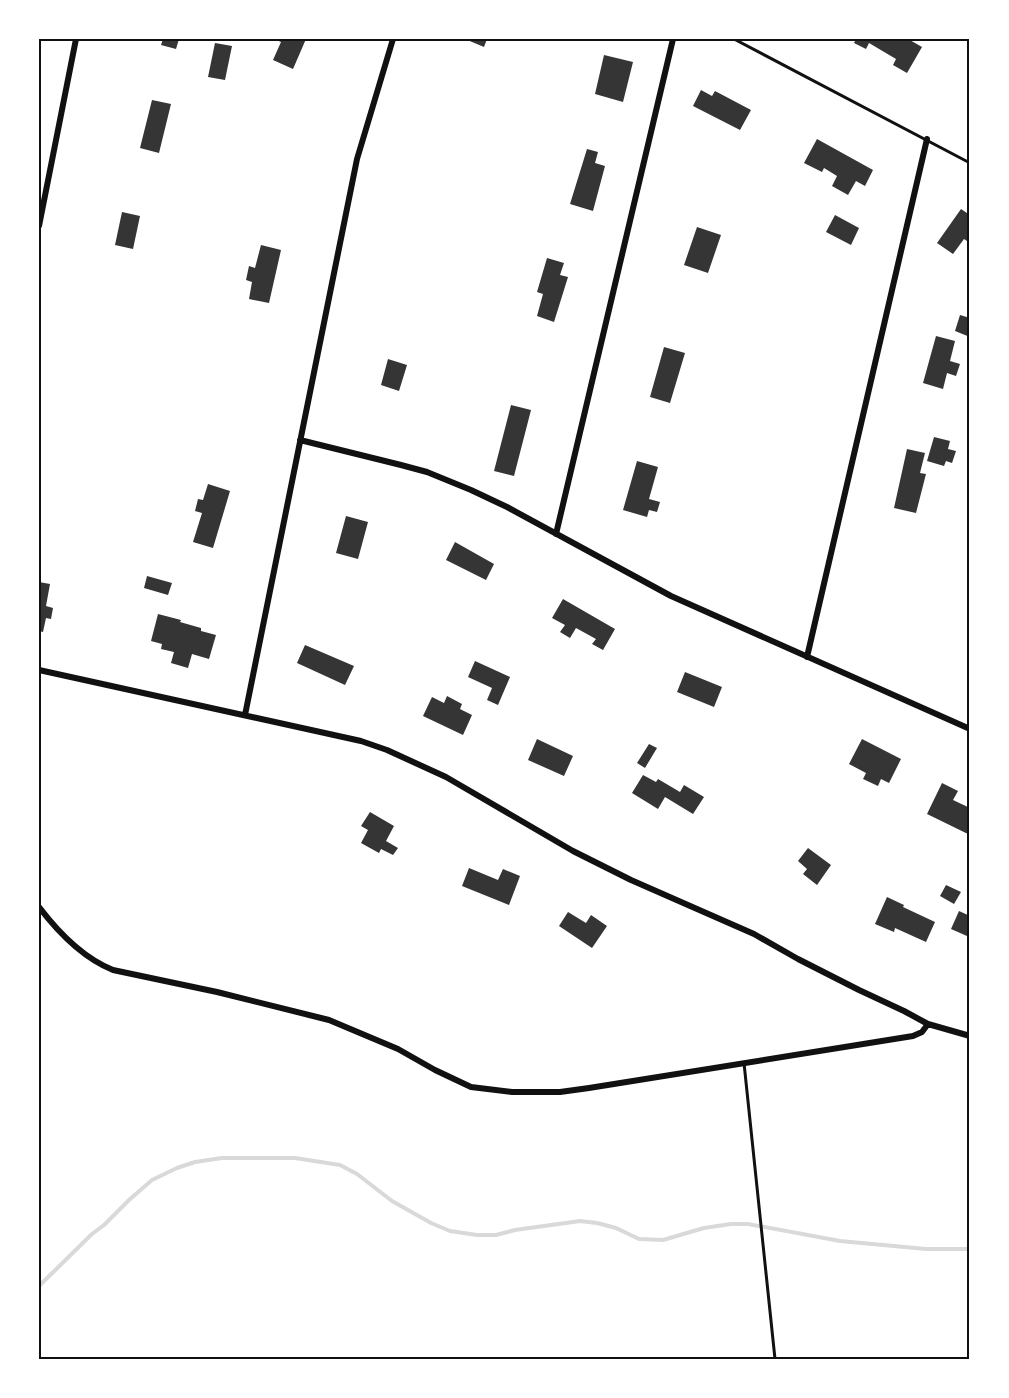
<svg xmlns="http://www.w3.org/2000/svg" width="1009" height="1398" viewBox="0 0 1009 1398" font-family="Lora,serif">
	<style>
		.lines { fill: none; stroke-linecap: round; stroke-linejoin: round }
		.stream { stroke: #d9d9d9; stroke-width: 4 }
		.building { fill: #353535 }
		.service { stroke: #111; stroke-width: 3 }
		.minor { stroke: #111; stroke-width: 6 }
		.neatline { fill: none; stroke: #111; stroke-width: 2 }
	</style>
	<rect width="100%" height="100%" fill="#fff"/>
	<g class="lines">
		<path class="stream" d="M39,1286L92,1234L104,1225L129,1200L152,1180L177,1168L195,1162L222,1158H295L340,1165L357,1174L392,1201L431,1223L450,1231L477,1235H496L515,1230L580,1221L597,1223L616,1228L639,1239L663,1240L704,1228L731,1224H748L840,1241L926,1249H970"/>
	</g>
	<path class="building" d="M163,39H179L176,49L161,45Z
		M274,39H306L293,69L273,60L281,42Z
		M465,39H487L484,47Z
		M856,39H908L922,47L907,73L893,65L896,59L869,43L866,49L854,43Z
		M215,43L232,46L225,80L208,77Z
		M604,55L633,62L623,102L595,94Z
		M701,90L712,96L715,91L751,110L740,130L693,106Z
		M152,100L171,104L159,153L140,148Z
		M817,139L873,170L865,186L856,181L848,195L832,186L837,176L824,168L822,172L804,163Z
		M587,149L598,152L595,163L605,166L593,211L570,204Z
		M961,209L970,215V237L967,241L964,239L953,254L937,243Z
		M122,212L140,216L133,249L115,245Z
		M835,215L859,228L851,245L826,232Z
		M697,227L721,235L708,273L684,265Z
		M261,245L281,250L269,303L249,299L252,282L246,280L249,266L255,268Z
		M547,258L564,263L560,275L568,277L554,322L537,316L543,294L537,292Z
		M960,315L970,318V337L955,331Z
		M936,336L955,341L950,361L960,364L956,376L947,373L943,389L923,383Z
		M664,347L685,353L670,403L650,397Z
		M388,359L407,365L399,391L381,385Z
		M511,405L531,410L514,476L494,471Z
		M934,437L950,441L948,449L956,451L952,463L946,461L944,466L927,461Z
		M907,449L925,453L920,473L926,474L916,513L894,508Z
		M637,461L658,467L649,499L660,502L657,512L649,510L647,517L623,510Z
		M208,484L230,491L213,548L193,542L202,513L195,511L198,499L203,500Z
		M346,516L368,522L358,559L336,553Z
		M455,542L494,564L486,580L446,560Z
		M147,576L172,583L168,595L144,588Z
		M39,582L50,584L46,606L53,608L51,619L46,618L43,632L39,631Z
		M563,599L615,629L603,650L592,644L596,639L576,628L570,638L560,632L565,625L552,618Z
		M158,614L181,620L180,622L201,628V631L216,635L209,659L192,654L188,668L171,663L174,652L161,649L162,644L151,641Z
		M305,645L354,666L345,685L297,663Z
		M475,661L510,677L498,705L487,700L492,688L468,677Z
		M685,672L722,687L714,707L677,692Z
		M447,696L462,704L460,709L472,715L463,735L423,716L432,697L444,703Z
		M537,739L573,756L564,776L528,760Z
		M862,739L901,759L889,783L881,779L878,786L863,779L866,773L849,764Z
		M649,744L657,748L645,768L637,763Z
		M643,775L656,782L658,779L680,792L684,785L704,797L693,814L665,797L658,809L632,793Z
		M942,783L958,791L953,800L970,808V835L927,814Z
		M370,812L394,826L386,841L398,848L393,855L381,849L379,853L361,843L368,830L361,826Z
		M808,848L831,865L817,885L803,874L807,869L798,861Z
		M469,868L498,880L503,869L520,876L509,905L462,886Z
		M946,885L961,892L954,904L940,896Z
		M887,897L904,905L903,907L935,922L926,942L895,928L894,932L875,924Z
		M959,911L970,916V930L967,936L951,929Z
		M568,912L586,923L591,915L607,926L592,948L559,926Z"/>
	<g class="lines">
		<path class="service" d="M734,39L970,163
			M744,1063L775,1359"/>
		<path class="minor" d="M39,226L76,39
			M300,440L401,465L427,472L471,490L507,507L671,596L970,729
			M556,534L673,39
			M807,657L927,139
			M39,670L361,741L387,750L446,777L573,851L631,880L754,934L798,959L859,990L904,1011L928,1024L970,1036
			M245,715L357,159L393,39
			M39,907C58,932 83,958 113,970L217,992L329,1020L398,1049L435,1070L471,1087L512,1092H560L589,1088L913,1036L922,1032L928,1024"/>
	</g>
	<rect width="1009" height="1398" fill="none" stroke="#ffffff" stroke-width="81"/>
	<rect x="40" y="40" width="928" height="1318" class="neatline"/>
</svg>
